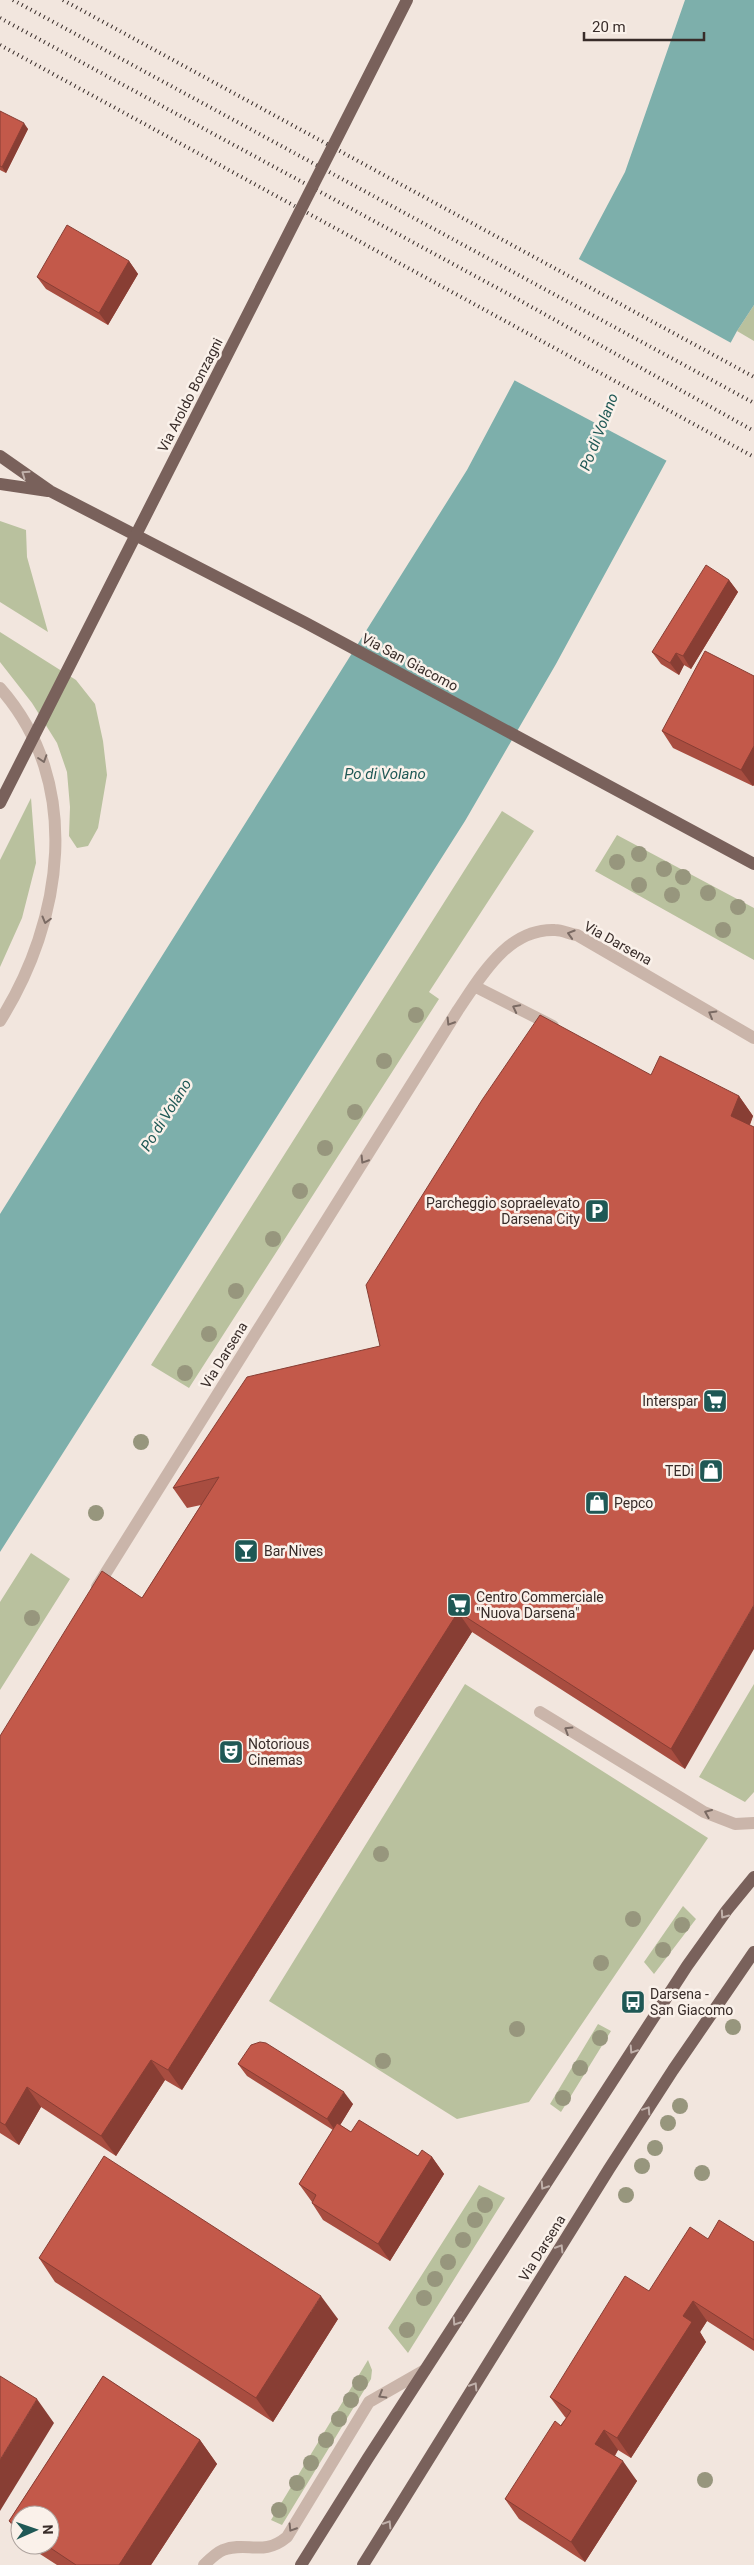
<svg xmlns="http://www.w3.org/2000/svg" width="754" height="2565" viewBox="0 0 754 2565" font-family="Roboto,sans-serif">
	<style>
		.green { fill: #b9c19e }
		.water { fill: #7dafab }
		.pier { fill: #f2e6de }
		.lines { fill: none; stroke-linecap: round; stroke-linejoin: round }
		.minor { stroke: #cab5aa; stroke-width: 12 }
		.major { stroke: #79615b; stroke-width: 12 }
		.rail { stroke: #382c29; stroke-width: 4; stroke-dasharray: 1 4; stroke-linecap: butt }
		.major-bridge { stroke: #79615b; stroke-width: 12 }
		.tree { fill: #97967d }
		.wall { fill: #a84d40 }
		.shaded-wall { fill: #883e34 }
		.building { fill: #c3594a; stroke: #883e34 }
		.oneway { stroke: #c0b0aa }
		.oneway2 { stroke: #7a6a63 }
		.labels { text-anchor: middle; stroke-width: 5; stroke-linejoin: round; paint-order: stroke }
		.street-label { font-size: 14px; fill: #382c29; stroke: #faf1ea }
		.poi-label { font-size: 14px; fill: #382c29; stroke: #faf1ea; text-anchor: start }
		.water-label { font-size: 15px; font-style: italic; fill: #1f5855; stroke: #faf1ea }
	</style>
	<rect width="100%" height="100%" fill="#f2e6de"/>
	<path class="green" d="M754,305V341L737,331Z
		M0,521L26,530L27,557L48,632L0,602Z
		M0,632L76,680L95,704L103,741L107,775L98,828L88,846L77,848L69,836L70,807L67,772L57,743L32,703L0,662Z
		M31,798L36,863L22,918L0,967V860Z
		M502,811L534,831L429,992L439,999L189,1388L151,1365Z
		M617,835L754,908V960L595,871Z
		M31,1553L70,1579L0,1690V1602Z
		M465,1684L708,1838L529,2102L457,2119L269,2001Z
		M754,1684V1792L745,1802L699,1777Z
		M683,1906L696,1919L654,1974L644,1962Z
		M598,2024L611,2031L561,2112L550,2104Z
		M479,2185L505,2198L408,2353L388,2328Z
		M368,2360L372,2370L371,2379L282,2525L271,2520Z"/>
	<path class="water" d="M685,0H754V305L737,331L556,664L465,821L0,1552V1214L467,470L625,172Z"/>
	<path class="pier" d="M577,258L733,344L669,462L512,379Z"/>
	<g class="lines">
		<path class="minor" d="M0,688C84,783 63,921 0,1021
			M474,986L553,1026
			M97,1587L458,1010C481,976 508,928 555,930C562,930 570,934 577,935L754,1038
			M540,1712L704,1812L735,1824L754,1823
			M204,2565C209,2560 216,2553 223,2550C247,2541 263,2557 287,2537L369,2402L425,2370"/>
		<path class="major" d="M0,456L50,491L306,623L754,864
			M0,484L48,491
			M301,2565L368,2458L687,1966L727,1910L754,1877
			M363,2565L609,2169L673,2070L754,1952"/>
		<path class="rail" d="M13,0L754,403
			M63,0L754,377
			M0,18L512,296L754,431
			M0,45L754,457"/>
		<path class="major-bridge" d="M0,803L407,0"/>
	</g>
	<g class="tree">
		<circle cx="639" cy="854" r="8"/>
		<circle cx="617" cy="862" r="8"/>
		<circle cx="664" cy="869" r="8"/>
		<circle cx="683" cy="877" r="8"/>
		<circle cx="639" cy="885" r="8"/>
		<circle cx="708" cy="893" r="8"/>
		<circle cx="672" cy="895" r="8"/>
		<circle cx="738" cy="907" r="8"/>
		<circle cx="723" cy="930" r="8"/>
		<circle cx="416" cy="1015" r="8"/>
		<circle cx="384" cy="1061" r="8"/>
		<circle cx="355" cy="1112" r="8"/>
		<circle cx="325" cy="1148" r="8"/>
		<circle cx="300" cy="1191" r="8"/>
		<circle cx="273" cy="1239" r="8"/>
		<circle cx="236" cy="1291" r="8"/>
		<circle cx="209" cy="1334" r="8"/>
		<circle cx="185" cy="1373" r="8"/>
		<circle cx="141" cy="1442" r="8"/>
		<circle cx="96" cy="1513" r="8"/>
		<circle cx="32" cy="1618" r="8"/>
		<circle cx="381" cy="1854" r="8"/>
		<circle cx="633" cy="1919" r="8"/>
		<circle cx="682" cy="1925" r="8"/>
		<circle cx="663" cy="1950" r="8"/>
		<circle cx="601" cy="1963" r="8"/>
		<circle cx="733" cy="2027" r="8"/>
		<circle cx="517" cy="2029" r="8"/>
		<circle cx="600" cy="2038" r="8"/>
		<circle cx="383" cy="2061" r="8"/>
		<circle cx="580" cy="2068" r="8"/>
		<circle cx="563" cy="2098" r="8"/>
		<circle cx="680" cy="2106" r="8"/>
		<circle cx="668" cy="2123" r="8"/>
		<circle cx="655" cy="2148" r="8"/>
		<circle cx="642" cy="2166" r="8"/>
		<circle cx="702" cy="2173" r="8"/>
		<circle cx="626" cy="2195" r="8"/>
		<circle cx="485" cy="2205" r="8"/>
		<circle cx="475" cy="2220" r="8"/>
		<circle cx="463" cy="2240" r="8"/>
		<circle cx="448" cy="2262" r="8"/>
		<circle cx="435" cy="2279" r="8"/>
		<circle cx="424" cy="2298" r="8"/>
		<circle cx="407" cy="2330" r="8"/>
		<circle cx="360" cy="2383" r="8"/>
		<circle cx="351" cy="2400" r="8"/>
		<circle cx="339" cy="2419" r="8"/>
		<circle cx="326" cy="2440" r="8"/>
		<circle cx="311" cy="2463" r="8"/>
		<circle cx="705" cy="2480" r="8"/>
		<circle cx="297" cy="2483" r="8"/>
		<circle cx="279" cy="2510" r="8"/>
	</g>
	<path class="wall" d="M0,111L28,129L6,173L0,170Z
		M129,261L138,274L108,325L46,289L37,277Z
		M729,580L738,592L691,669L684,665L679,675L661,664L652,652Z
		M754,676V785L753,786L673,748L662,731Z
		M651,1075L739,1096L753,1116L750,1125L685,1769L472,1632L182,2090L165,2080L116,2156L41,2107L19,2145L0,2133V1736L142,1598L201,1505L187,1508L173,1488L380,1346Z
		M238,2064L353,2104L340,2125L351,2132L418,2156L432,2157L444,2174L390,2261L323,2220L312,2203V2202L299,2184L333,2130L247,2076Z
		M708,2239L754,2242V2351L707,2321L700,2332L706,2342L631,2458L618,2450L615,2456L637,2481L585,2562L519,2519L505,2499L566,2418L565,2417L550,2397L649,2291Z
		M39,2258L338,2319L273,2422L55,2282Z
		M103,2376L200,2440L217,2464L151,2565H57L26,2545H50V2515H20V2537L9,2521Z"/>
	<path class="shaded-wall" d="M24,123L28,129L6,173L2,167Z
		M129,261L138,274L108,325L99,313Z
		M729,580L738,592L691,669L683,656Z
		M676,653L684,665L679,675L670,663Z
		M754,746V785L753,786L741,770Z
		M739,1096L753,1116L745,1136L731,1116Z
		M754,1605V1649L685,1769L671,1749Z
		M458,1612L472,1632L182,2090L168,2070Z
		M151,2060L165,2080L116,2156L101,2136Z
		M27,2087L41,2107L19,2145L5,2125Z
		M344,2092L353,2104L336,2132L327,2119Z
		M432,2157L444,2174L390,2261L378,2244Z
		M321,2296L338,2319L273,2422L256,2398Z
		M693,2301L707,2321L700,2332L706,2342L631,2458L617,2438L683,2316Z
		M37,2399L54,2423L0,2511V2460Z
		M604,2430L618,2450L609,2464L595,2444Z
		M200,2440L217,2464L151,2565H119Z
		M623,2461L637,2481L585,2562L571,2542Z"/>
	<path class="building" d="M0,111L24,123L2,167L0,166Z
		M67,225L129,261L99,313L37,277Z
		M706,565L729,580L683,656L676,653L670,663L652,652Z
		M705,651L754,676V746L741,770L662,731Z
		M540,1015L651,1075L660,1056L739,1096L731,1116L754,1127V1605L671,1749L458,1612L168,2070L151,2060L101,2136L27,2087L5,2125L0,2122V1736L102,1571L142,1598L219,1477L173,1488L247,1377L380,1346L366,1285L482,1100Z
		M260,2042L266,2043L344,2092L327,2119L238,2064L251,2045Z
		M359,2120L418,2156L422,2150L432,2157L378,2244L312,2203L316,2195L299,2184L337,2123L351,2132Z
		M104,2156L321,2296L256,2398L39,2258Z
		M719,2220L754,2242V2340L693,2301L683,2316L692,2322L617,2438L604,2430L595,2444L623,2461L571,2542L505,2499L555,2421L561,2426L571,2411L550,2397L625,2276L649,2291L690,2227L708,2239Z
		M0,2376L37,2399L0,2460Z
		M103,2376L200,2440L119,2565H76L46,2545H50V2515H20V2528L9,2521Z"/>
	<defs><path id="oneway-chevron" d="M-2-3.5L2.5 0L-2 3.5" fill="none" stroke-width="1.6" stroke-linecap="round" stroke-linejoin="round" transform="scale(1.25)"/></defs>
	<g class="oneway">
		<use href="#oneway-chevron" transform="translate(25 474) rotate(-145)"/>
		<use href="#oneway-chevron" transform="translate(724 1915) rotate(125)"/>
		<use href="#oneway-chevron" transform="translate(633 2050) rotate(123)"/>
		<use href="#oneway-chevron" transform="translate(647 2110) rotate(-57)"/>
		<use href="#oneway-chevron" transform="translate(544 2186) rotate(123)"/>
		<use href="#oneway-chevron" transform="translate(560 2248) rotate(-58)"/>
		<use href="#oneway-chevron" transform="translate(456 2322) rotate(123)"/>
		<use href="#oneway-chevron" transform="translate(474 2386) rotate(-58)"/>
		<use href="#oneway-chevron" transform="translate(388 2524) rotate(-58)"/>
	</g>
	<g class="oneway2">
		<use href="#oneway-chevron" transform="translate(43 759) rotate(72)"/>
		<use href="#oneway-chevron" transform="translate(46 920) rotate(105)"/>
		<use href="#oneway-chevron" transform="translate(571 934) rotate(-163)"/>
		<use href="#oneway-chevron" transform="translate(516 1008) rotate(-153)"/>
		<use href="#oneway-chevron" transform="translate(712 1014) rotate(-150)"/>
		<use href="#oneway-chevron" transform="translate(450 1022) rotate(122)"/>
		<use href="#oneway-chevron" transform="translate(364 1160) rotate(122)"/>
		<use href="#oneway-chevron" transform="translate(568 1730) rotate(-148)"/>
		<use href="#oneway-chevron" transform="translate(708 1813) rotate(-157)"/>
		<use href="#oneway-chevron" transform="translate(382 2395) rotate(150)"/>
		<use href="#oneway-chevron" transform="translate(292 2528) rotate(122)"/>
	</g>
	<defs>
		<symbol id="parking-square" viewBox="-11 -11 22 22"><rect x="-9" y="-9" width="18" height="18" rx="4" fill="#1f5855" stroke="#faf1ea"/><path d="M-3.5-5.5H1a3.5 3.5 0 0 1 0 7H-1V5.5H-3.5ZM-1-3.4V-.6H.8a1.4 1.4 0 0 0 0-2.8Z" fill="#fff"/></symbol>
		<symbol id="supermarket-square" viewBox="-11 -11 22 22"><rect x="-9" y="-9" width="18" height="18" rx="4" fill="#1f5855" stroke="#faf1ea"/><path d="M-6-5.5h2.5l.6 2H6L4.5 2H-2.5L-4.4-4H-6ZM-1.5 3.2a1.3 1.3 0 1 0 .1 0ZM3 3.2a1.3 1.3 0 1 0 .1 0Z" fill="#fff"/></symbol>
		<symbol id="shop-square" viewBox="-11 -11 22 22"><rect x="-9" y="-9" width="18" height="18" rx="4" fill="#1f5855" stroke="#faf1ea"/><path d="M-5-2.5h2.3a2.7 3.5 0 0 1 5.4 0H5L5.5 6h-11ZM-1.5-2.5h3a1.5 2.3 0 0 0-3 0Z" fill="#fff"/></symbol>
		<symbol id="bar-square" viewBox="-11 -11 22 22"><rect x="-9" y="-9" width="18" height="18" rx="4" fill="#1f5855" stroke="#faf1ea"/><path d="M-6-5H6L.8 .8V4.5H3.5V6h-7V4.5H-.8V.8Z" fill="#fff"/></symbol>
		<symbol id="theatre-square" viewBox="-11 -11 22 22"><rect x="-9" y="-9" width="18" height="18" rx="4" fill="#1f5855" stroke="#faf1ea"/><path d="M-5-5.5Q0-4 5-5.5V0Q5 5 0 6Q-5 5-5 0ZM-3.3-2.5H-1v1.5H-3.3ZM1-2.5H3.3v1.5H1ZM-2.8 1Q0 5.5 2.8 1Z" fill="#fff"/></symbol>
		<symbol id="bus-square" viewBox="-11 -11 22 22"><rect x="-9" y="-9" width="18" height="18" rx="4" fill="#1f5855" stroke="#faf1ea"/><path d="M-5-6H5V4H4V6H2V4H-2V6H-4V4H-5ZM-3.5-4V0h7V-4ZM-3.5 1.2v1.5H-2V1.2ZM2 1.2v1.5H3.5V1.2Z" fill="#fff"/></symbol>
	</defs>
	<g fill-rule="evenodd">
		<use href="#parking-square" x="583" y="1197" width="28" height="28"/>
		<use href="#supermarket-square" x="701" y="1387" width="28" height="28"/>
		<use href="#shop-square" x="697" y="1457" width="28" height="28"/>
		<use href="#shop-square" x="583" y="1489" width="28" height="28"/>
		<use href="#bar-square" x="232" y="1537" width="28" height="28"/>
		<use href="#supermarket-square" x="445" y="1591" width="28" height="28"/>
		<use href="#theatre-square" x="217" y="1738" width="28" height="28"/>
		<use href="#bus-square" x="619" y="1988" width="28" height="28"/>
	</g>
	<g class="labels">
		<g class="street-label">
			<text transform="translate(190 395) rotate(-63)" y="5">Via Aroldo Bonzagni</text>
			<text transform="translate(410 662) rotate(28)" y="5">Via San Giacomo</text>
			<text transform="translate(618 943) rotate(29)" y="5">Via Darsena</text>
			<text transform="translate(224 1355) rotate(-58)" y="5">Via Darsena</text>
			<text transform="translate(542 2248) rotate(-58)" y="5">Via Darsena</text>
		</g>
		<g class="poi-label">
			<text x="580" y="1208" text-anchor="end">Parcheggio sopraelevato<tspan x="580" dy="16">Darsena City</tspan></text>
			<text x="698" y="1406" text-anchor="end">Interspar</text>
			<text x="694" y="1476" text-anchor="end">TEDi</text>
			<text x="614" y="1508">Pepco</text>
			<text x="264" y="1556">Bar Nives</text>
			<text x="476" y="1602">Centro Commerciale<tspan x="476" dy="16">"Nuova Darsena"</tspan></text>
			<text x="248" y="1749">Notorious<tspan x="248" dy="16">Cinemas</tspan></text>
			<text x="650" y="1999">Darsena -<tspan x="650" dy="16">San Giacomo</tspan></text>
		</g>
		<g class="water-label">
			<text transform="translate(599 432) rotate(-69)" y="5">Po di Volano</text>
			<text x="385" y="779">Po di Volano</text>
			<text transform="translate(166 1115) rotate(-58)" y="5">Po di Volano</text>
		</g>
	</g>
	<g transform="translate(35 2530) rotate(88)"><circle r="24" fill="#faf1ea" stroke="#aca29d"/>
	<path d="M0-4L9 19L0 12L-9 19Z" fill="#1f5855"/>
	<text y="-8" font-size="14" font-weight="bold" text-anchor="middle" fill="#382c29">N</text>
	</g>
	<path d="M584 32v8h120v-8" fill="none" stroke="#382c29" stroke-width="2.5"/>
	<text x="592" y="32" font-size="15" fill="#382c29" stroke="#faf1ea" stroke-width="4" paint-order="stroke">20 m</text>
</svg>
